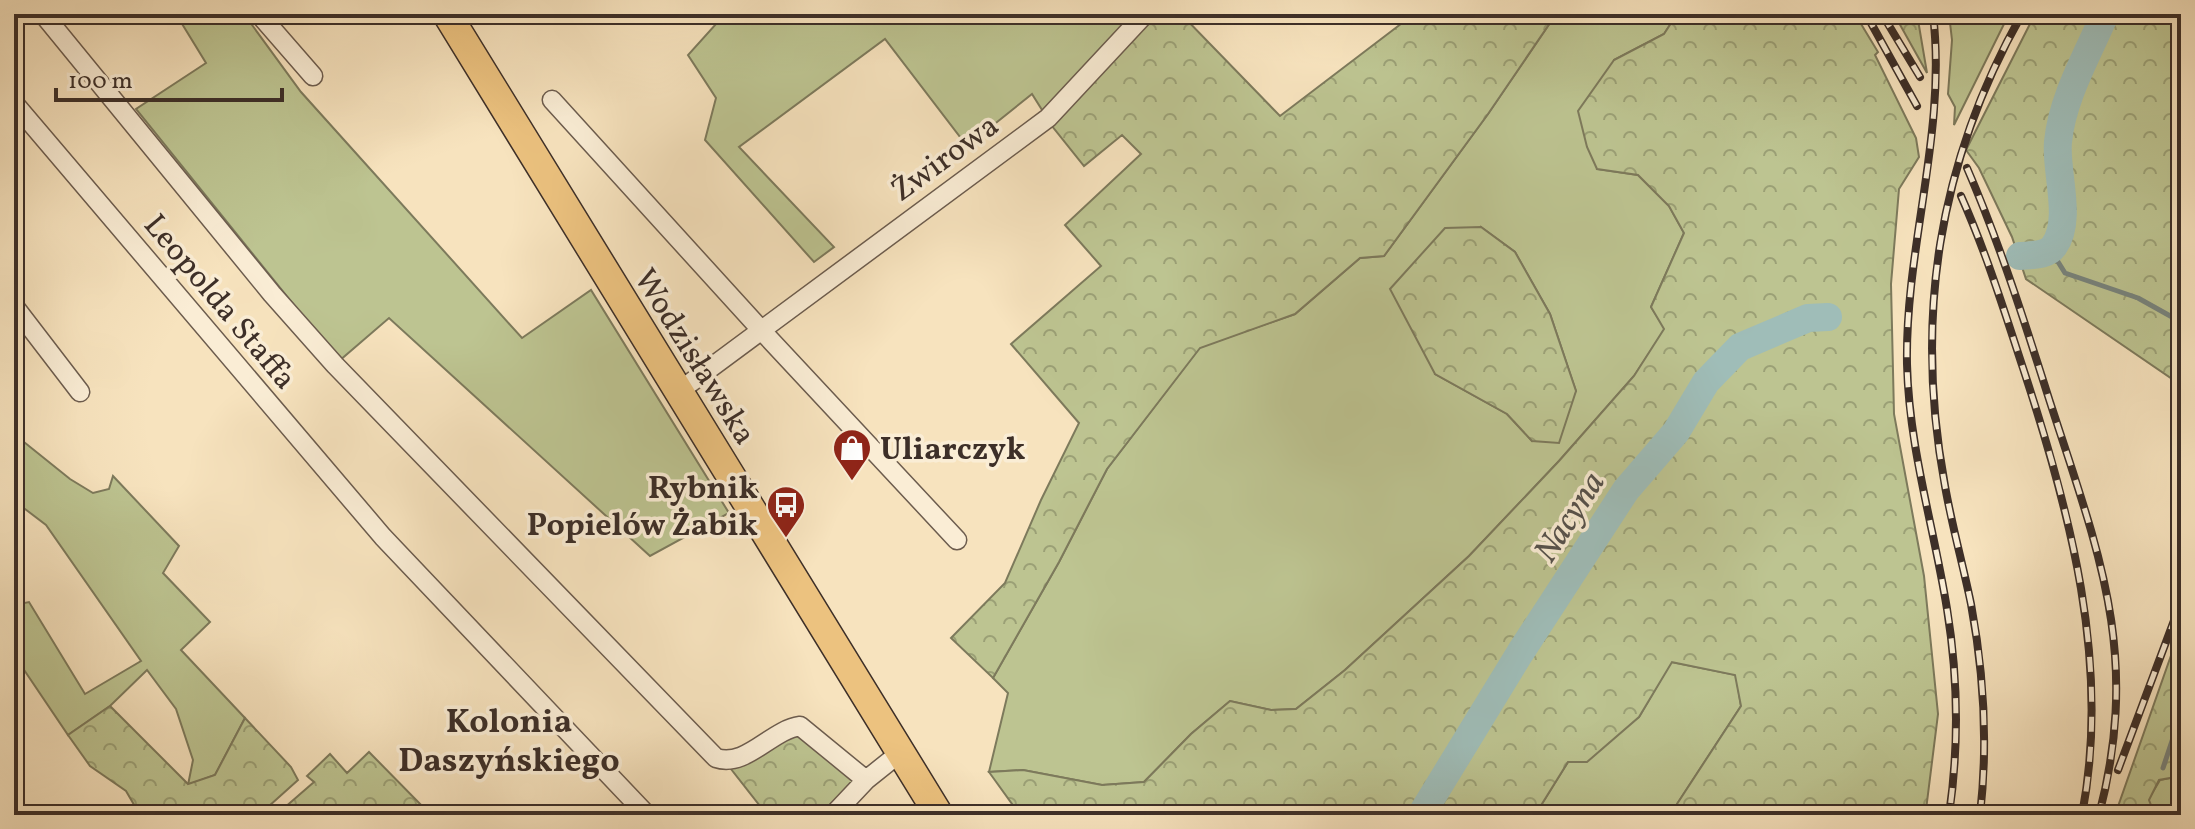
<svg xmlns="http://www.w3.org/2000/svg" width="2195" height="829" viewBox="0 0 2195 829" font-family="Vollkorn,serif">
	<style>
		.green { fill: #bdc491; stroke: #7d7a5c; stroke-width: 2; fill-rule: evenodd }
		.forest { fill: url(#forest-crowns); stroke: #7d7a5c; stroke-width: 2 }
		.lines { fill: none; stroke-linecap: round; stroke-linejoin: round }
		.stream { stroke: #78847e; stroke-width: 5 }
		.river { stroke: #9fbdb8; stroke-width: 28 }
		.minor-casing { stroke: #6c5c4e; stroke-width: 21 }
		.primary-casing { stroke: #3d2f28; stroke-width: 31 }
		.minor { stroke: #faedd5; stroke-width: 18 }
		.primary { stroke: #ecc27f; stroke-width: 28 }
		.rail-casing { stroke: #3d2f28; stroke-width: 8 }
		.rail { stroke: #faedd5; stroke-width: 5; stroke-dasharray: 15; stroke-linecap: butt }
		.labels { text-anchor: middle; stroke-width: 7; stroke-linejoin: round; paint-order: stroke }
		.street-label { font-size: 32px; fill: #3d2f28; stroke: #faedd5 }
		.poi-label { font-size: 32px; font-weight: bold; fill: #3d2f28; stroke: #faedd5; text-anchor: start }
		.water-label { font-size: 34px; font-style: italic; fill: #56524c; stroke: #faedd5 }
		.neighbourhood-label { font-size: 34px; font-weight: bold; fill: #3d2f28; stroke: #faedd5 }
	</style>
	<defs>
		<pattern id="forest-crowns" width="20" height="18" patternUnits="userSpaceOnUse" patternTransform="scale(2)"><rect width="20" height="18" fill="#bdc491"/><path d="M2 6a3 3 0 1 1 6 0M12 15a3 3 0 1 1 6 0" fill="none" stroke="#9ba076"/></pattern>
	</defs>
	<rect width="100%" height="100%" fill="#f7e3be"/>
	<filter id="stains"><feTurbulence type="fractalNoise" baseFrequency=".0025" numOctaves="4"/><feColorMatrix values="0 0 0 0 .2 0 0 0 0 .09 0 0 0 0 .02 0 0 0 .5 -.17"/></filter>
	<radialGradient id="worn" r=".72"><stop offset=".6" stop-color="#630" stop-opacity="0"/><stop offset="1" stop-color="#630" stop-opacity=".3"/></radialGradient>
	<path class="green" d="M176,14H244L301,92L522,338L591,290L729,513L650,556L389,318L339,361L136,109L206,63Z
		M725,14H1135L1044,113L1032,94L967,146L885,39L739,147L834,247L814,262L705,140L716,98L688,55Z
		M1565,14H1677L1664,34L1614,60L1597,169L1638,175L1669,206L1684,233L1651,307L1665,329L1634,376L1559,461L1469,556L1345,670L1296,709L1271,710L1230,701L1191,734L1144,782L1102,785L1023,770L989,772L1008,693L993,678L1059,562L1107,469L1200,347L1295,314L1360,258L1384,256L1488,114L1552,20ZM1481,227L1515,252L1550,314L1576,391L1532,441L1507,414L1435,374Z
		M1949,14H2009L1954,125L1955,107L1948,94L1952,40Z
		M14,434L70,479L93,493L109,489L113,476L179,546L163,573L210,622L181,650L245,718L215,775L188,785L193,760L176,709L147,670L110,706L68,735L14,655V605L29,602L85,694L141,661L46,525L25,509L14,511Z
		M1671,662L1736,675L1741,706L1677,804L1682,815H1535L1568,762L1639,717Z
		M2181,776V815H2155L2148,800L2160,780Z"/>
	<path class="forest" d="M1155,14H1181L1280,116L1414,14H1547L1552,20L1488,114L1384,256L1360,258L1295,314L1200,348L1107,469L1059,562L993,678L951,638L1005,583L1041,500L1079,423L1011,344L1101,266L1065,225L1141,154L1122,135L1084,166L1052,126Z
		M1677,14H1855L1878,52L1875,55L1916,138L1919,157L1899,189L1891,284L1894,414L1924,576L1938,714L1926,810L1923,815H1682L1677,804L1741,706L1735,675L1672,662L1639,717L1587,762H1568L1535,815H1020L989,772L1023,770L1102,785L1144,782L1191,734L1230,701L1271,710L1296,709L1345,670L1469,556L1559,461L1634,376L1664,329L1651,307L1684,233L1669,206L1638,175L1597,169L1587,147L1578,111L1614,60L1664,34Z
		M1894,14H1917L1927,73Z
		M2035,14H2181V385L2026,279L2012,237L1979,168L1966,150Z
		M1481,227L1515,252L1550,314L1576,391L1559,443L1532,441L1507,414L1435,374L1390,289L1445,228Z
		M2181,627V776L2159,780L2149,800L2155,815H2115Z
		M110,706L188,784L215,775L245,718L291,767L298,780L259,815H140L126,791L90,766L68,735Z
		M791,731L859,779L824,815H767L731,769Z
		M369,752L431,815H276L314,782L307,776L330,754L347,773Z"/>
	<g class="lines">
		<path class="stream" d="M2050,249L2065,273L2138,298L2181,322
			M2163,768L2181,714"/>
		<path class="river" d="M2020,256C2032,255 2047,256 2054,246C2073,220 2055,171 2058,142C2062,98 2088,54 2105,14
			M1421,815L1520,653L1626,490L1676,432L1706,382L1740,347L1808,318L1828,317"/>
		<defs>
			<path id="minor" d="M43,14L272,294L335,365L716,758C746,768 771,730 800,726L866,780
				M259,14L313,76
				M552,100L762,331L957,540
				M14,103L383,537L647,815
				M14,306L80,392
				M678,392L1048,118L1145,14
				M833,815L866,780L901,752"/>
			<path id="primary" d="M447,14L939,815"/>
		</defs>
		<use href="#minor" class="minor-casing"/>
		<use href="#primary" class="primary-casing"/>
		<use href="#minor" class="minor"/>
		<use href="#primary" class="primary"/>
		<defs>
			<path id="rail" d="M1866,14L1917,106
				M1882,14L1920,77
				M1933,14C1947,132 1905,246 1907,364C1909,449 1934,527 1947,609C1958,677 1959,747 1949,815
				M1967,168C2000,244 2025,323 2050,402C2099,553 2141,654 2099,815
				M1961,196C1986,252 2004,310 2023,368C2070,511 2111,664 2082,815
				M2118,770L2181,602
				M1980,815C1988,745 1984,674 1971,604C1963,565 1952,526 1945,486C1914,318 1938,163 2022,14"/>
		</defs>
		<use href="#rail" class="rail-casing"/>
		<use href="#rail" class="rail"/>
	</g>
	<defs>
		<symbol id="shop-pin" viewBox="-11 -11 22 30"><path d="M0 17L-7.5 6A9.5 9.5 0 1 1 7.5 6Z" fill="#8f2418" stroke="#faedd5"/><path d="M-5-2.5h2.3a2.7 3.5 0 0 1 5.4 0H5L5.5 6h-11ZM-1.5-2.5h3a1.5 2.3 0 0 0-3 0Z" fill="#fff"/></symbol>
		<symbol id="bus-pin" viewBox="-11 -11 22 30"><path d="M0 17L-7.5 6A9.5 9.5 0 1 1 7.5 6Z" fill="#8f2418" stroke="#faedd5"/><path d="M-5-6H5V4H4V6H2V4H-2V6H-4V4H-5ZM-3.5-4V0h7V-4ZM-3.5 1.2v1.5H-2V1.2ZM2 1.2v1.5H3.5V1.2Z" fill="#fff"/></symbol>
	</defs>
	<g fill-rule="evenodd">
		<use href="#shop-pin" x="830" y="426" width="44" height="60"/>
		<use href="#bus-pin" x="764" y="483" width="44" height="60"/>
	</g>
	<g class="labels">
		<g class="street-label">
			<text transform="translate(944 157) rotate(-36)" y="11">Żwirowa</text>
			<text transform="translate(221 301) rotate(50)" y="11">Leopolda Staffa</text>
			<text transform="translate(696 356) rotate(58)" y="11">Wodzisławska</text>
		</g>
		<g class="poi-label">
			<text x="880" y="459">Uliarczyk</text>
			<text x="758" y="498" text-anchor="end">Rybnik<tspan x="758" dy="37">Popielów Żabik</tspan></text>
		</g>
		<g class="water-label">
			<text transform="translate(1568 516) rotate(-57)" y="12">Nacyna</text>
		</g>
		<g class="neighbourhood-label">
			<text x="509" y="732">Kolonia<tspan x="509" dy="39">Daszyńskiego</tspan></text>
		</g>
	</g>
	<rect width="2195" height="829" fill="none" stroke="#f7e3be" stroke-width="48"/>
	<rect x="16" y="16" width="2163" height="797" fill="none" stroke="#3d2f28" stroke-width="4"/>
	<rect x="24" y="24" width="2147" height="781" fill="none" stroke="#3d2f28" stroke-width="2"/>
	<path d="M56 88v12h226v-12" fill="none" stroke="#3d2f28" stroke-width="4"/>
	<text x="68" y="88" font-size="24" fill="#3d2f28" stroke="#faedd5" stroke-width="6" paint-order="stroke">100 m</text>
	<rect width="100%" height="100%" filter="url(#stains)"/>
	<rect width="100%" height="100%" fill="url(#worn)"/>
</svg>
